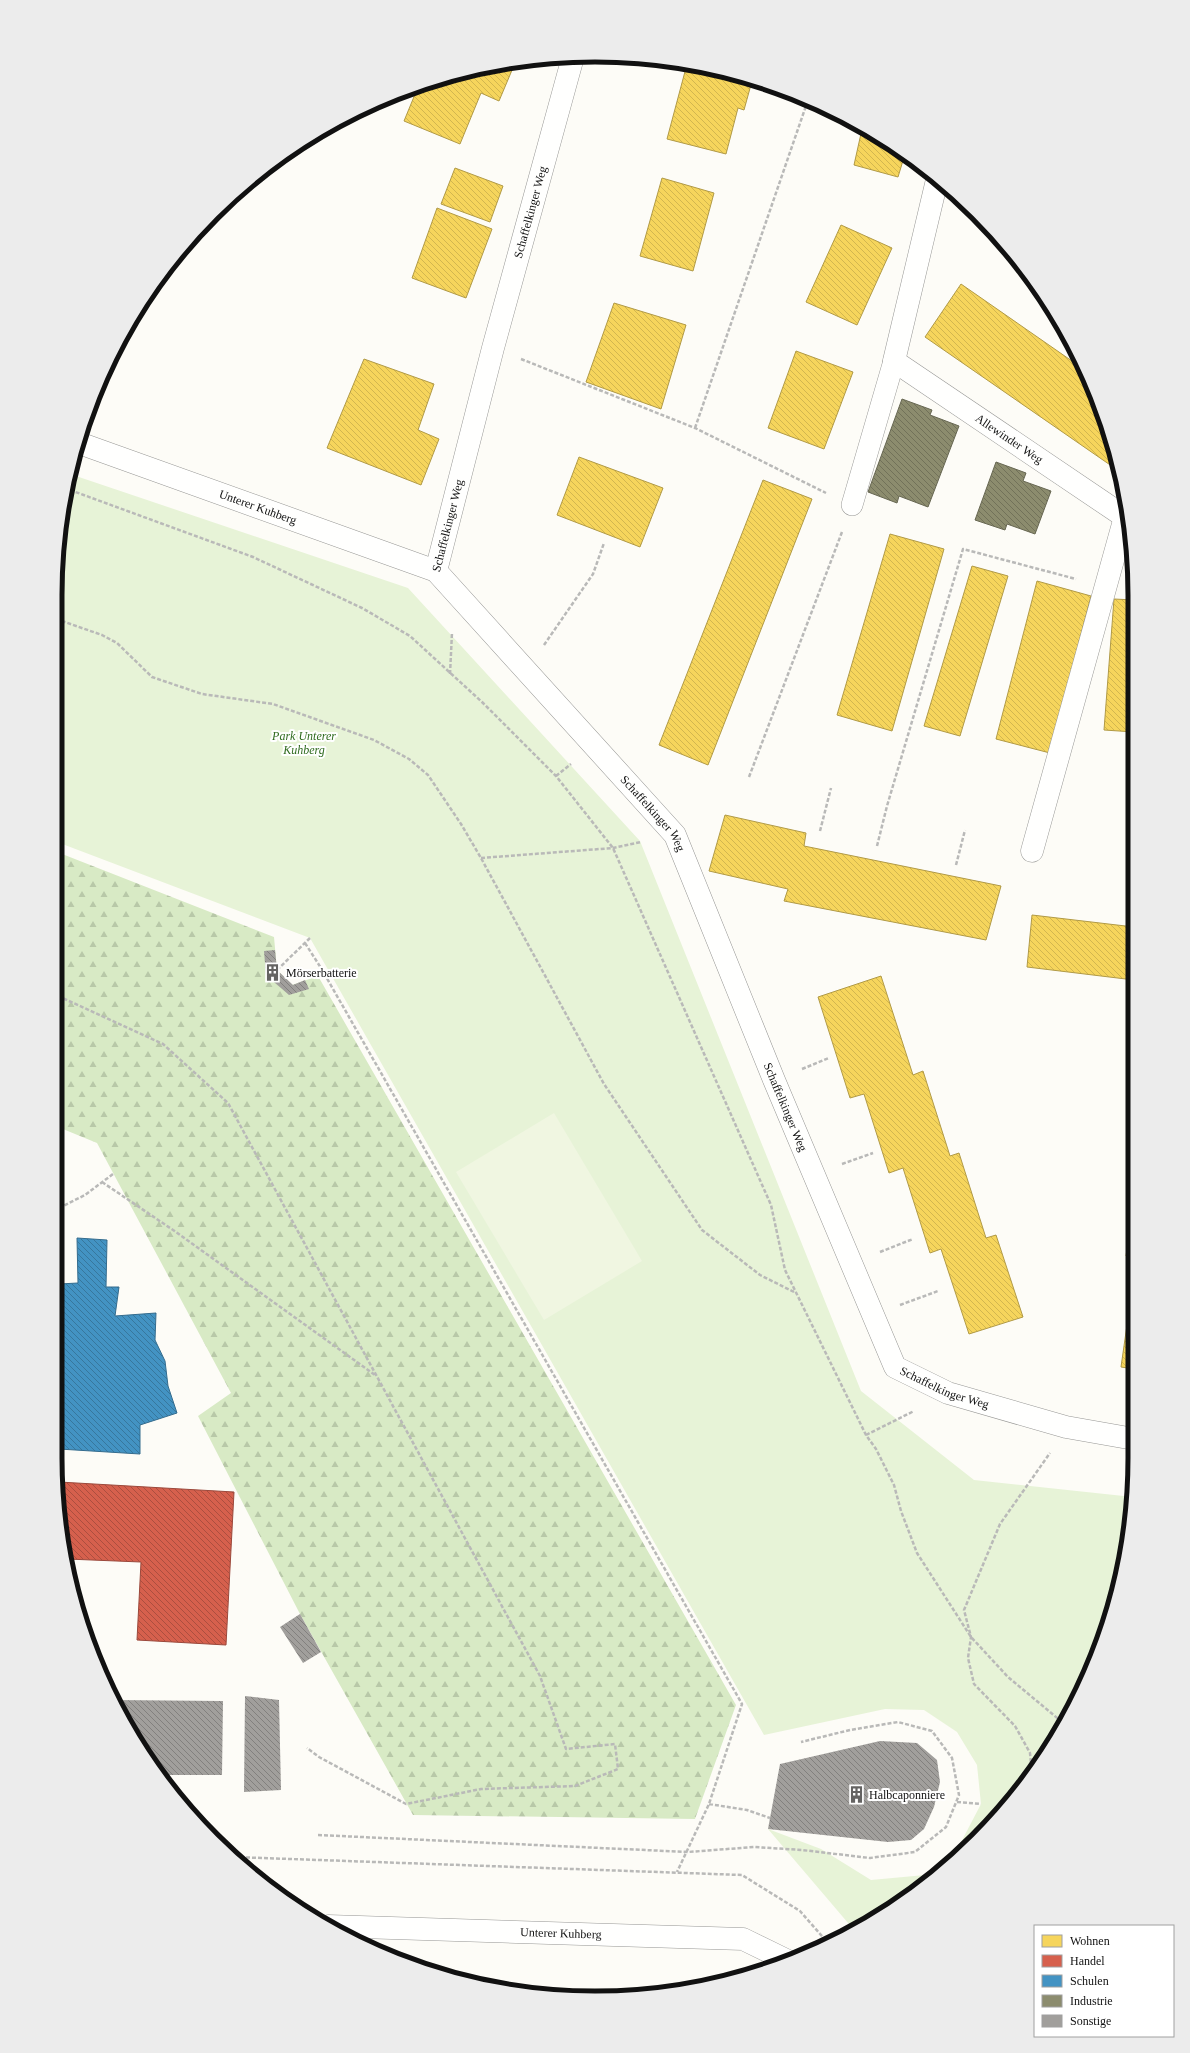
<svg xmlns="http://www.w3.org/2000/svg" width="1190" height="2053" viewBox="0 0 1190 2053" font-family="Georgia,serif">
	<style>
		.green { fill: #e7f3d7 }
		.forest { fill: url(#forest-firs) }
		.pitch { fill: #f0f6e1 }
		.homes { fill: url(#homes-back-hatch); stroke: #b19a46 }
		.shops { fill: url(#shops-back-hatch); stroke: #9b483b }
		.schools { fill: url(#schools-back-hatch); stroke: #346c8e }
		.industry { fill: url(#industry-back-hatch); stroke: #676752 }
		.building { fill: url(#building-back-hatch) }
		.lines { fill: none; stroke-linecap: round; stroke-linejoin: round }
		.lane-casing { stroke: #979795; stroke-width: 22 }
		.street-casing { stroke: #979795; stroke-width: 23 }
		.path { stroke: #b9b9b8; stroke-width: 2.5; stroke-dasharray: 4 2; stroke-linecap: butt }
		.lane { stroke: #fffffe; stroke-width: 21 }
		.street { stroke: #fffffe; stroke-width: 22 }
		.labels { text-anchor: middle; stroke-width: 4; stroke-linejoin: round; paint-order: stroke }
		.street-label { font-size: 12px; fill: #111; stroke: #fff }
		.park-label { font-size: 12px; font-style: italic; fill: #2f6b1f; stroke: #fff }
		.poi-label { font-size: 12px; fill: #111; stroke: #fff; text-anchor: start }
		.rim { fill: none; stroke: #111; stroke-width: 5 }
	</style>
	<defs>
		<pattern id="forest-firs" width="22" height="20" patternUnits="userSpaceOnUse"><rect width="22" height="20" fill="#d8eac5"/><path d="M5 1l3.5 6h-7zM16 11l3.5 6h-7z" fill="#b8c8a8"/></pattern>
		<pattern id="homes-back-hatch" width="6" height="6" patternUnits="userSpaceOnUse"><rect width="6" height="6" fill="#f6d55c"/><path d="M-1 5l2 2M0 0l6 6M5-1l2 2" fill="none" stroke="#d2b64f"/></pattern>
		<pattern id="shops-back-hatch" width="6" height="6" patternUnits="userSpaceOnUse"><rect width="6" height="6" fill="#d6604d"/><path d="M-1 5l2 2M0 0l6 6M5-1l2 2" fill="none" stroke="#ac4e3f"/></pattern>
		<pattern id="schools-back-hatch" width="6" height="6" patternUnits="userSpaceOnUse"><rect width="6" height="6" fill="#4393c3"/><path d="M-1 5l2 2M0 0l6 6M5-1l2 2" fill="none" stroke="#37779d"/></pattern>
		<pattern id="industry-back-hatch" width="6" height="6" patternUnits="userSpaceOnUse"><rect width="6" height="6" fill="#8c8c6e"/><path d="M-1 5l2 2M0 0l6 6M5-1l2 2" fill="none" stroke="#717159"/></pattern>
		<pattern id="building-back-hatch" width="6" height="6" patternUnits="userSpaceOnUse"><rect width="6" height="6" fill="#a19f9c"/><path d="M-1 5l2 2M0 0l6 6M5-1l2 2" fill="none" stroke="#82807e"/></pattern>
	</defs>
	<rect width="100%" height="100%" fill="#fdfcf7"/>
	<path class="green" d="M73,475L408,588L640,841L861,1391L974,1480L1133,1497L1106,1631L1044,1758L1001,1814L924,1886L865,1926L854,1930L768,1829L821,1849L871,1880L925,1875L959,1846L981,1804L977,1765L957,1732L924,1710L885,1709L764,1735L310,938L57,842L56,559Z"/>
	<path class="forest" d="M57,852L274,937L277,970L292,985L318,976L736,1705L695,1819L413,1815L300,1614L198,1416L231,1393L97,1143L58,1127Z"/>
	<path class="pitch" d="M554,1113L642,1261L544,1320L456,1172Z"/>
	<path class="homes" d="M515,63L499,101L481,93L460,144L404,121L418,87L470,71L474,73L476,70L489,65Z
		M687,64L700,65L752,81L744,110L738,108L726,154L667,139Z
		M862,129L895,146L905,154L898,177L854,165Z
		M455,168L503,186L490,222L441,204Z
		M662,178L714,193L693,271L640,256Z
		M437,208L492,229L466,298L412,278Z
		M841,225L892,248L857,325L806,302Z
		M961,284L1082,368L1106,422L1116,469L925,337Z
		M614,303L686,325L661,409L586,382Z
		M796,351L853,372L824,449L768,428Z
		M364,359L434,384L418,430L439,439L421,485L327,448Z
		M579,457L663,488L640,547L557,515Z
		M763,480L812,499L708,765L659,745Z
		M890,534L944,549L892,731L837,715Z
		M972,566L1008,576L960,736L924,726Z
		M1037,581L1091,596L1050,753L996,739Z
		M1114,599L1134,600V732L1104,730Z
		M725,815L806,833L804,846L1001,886L986,940L784,901L788,889L709,871Z
		M1032,915L1134,927V980L1027,967Z
		M881,976L913,1075L923,1071L950,1156L959,1153L986,1238L996,1235L1023,1317L969,1334L941,1249L930,1253L903,1168L889,1173L864,1094L850,1098L818,997Z
		M1134,1198V1257L1126,1256Z
		M1134,1276V1369L1121,1367Z"/>
	<path class="shops" d="M59,1482L234,1492L226,1645L137,1640L141,1562L67,1559L60,1529Z"/>
	<path class="schools" d="M77,1238L107,1240L106,1287H119L115,1316L156,1313L155,1340L165,1361L168,1386L177,1413L140,1425V1454L59,1449V1284L78,1283Z"/>
	<path class="industry" d="M902,399L932,410L930,415L959,426L928,507L899,496L897,503L868,492Z
		M996,462L1026,473L1023,481L1051,491L1035,534L1007,524L1005,530L975,520Z"/>
	<path class="building" d="M275,950L277,970L293,985L305,980L309,989L289,995L266,975L264,951Z
		M300,1614L321,1652L303,1663L280,1627Z
		M245,1696L279,1700L281,1790L244,1792Z
		M113,1700L223,1701L222,1775H159Z
		M880,1741L917,1743L937,1760L940,1782L934,1807L924,1829L911,1840L888,1842L768,1829L780,1764Z"/>
	<g class="lines">
		<defs>
			<path id="lane" d="M852,505L894,361"/>
			<g id="street">
				<path id="s1" d="M937,180L894,361L1125,517"/>
				<path id="s2" d="M79,443L436,571L675,835L774,1080L895,1367L948,1393L1066,1427L1134,1439"/>
				<path id="s3" d="M436,571L493,348L573,57"/>
				<path d="M1032,851L1125,517"/>
				<path id="s4" d="M328,1926L743,1939L788,1961"/>
			</g>
		</defs>
		<use href="#lane" class="lane-casing"/>
		<use href="#street" class="street-casing"/>
		<path class="path" d="M521,359L695,428L826,493
			M695,428L808,100
			M70,490L253,557L362,608L410,636L482,702L556,776L613,848L771,1205L785,1270L866,1435L876,1449L894,1485L901,1511L917,1553L971,1637L1008,1677L1062,1722
			M56,619L102,635L117,643L152,677L202,694L273,704L374,740L409,759L428,775L461,824L481,858L604,1084L702,1230L760,1275L796,1293
			M544,645L593,574L604,543
			M450,674L452,633
			M556,776L571,764
			M749,777L842,532
			M820,831L831,788
			M877,846L887,806L963,549L1076,579
			M481,858L613,848L641,842
			M956,865L965,830
			M305,943L321,968L742,1704L709,1804L677,1872
			M277,970L310,938
			M58,996L163,1044L228,1103L540,1676L566,1749L615,1744L618,1769L575,1786L481,1789L406,1804L319,1757L307,1748
			M802,1069L829,1058
			M842,1164L873,1153
			M102,1182L176,1232L375,1375
			M59,1208L85,1195L113,1174
			M880,1252L913,1239
			M900,1305L938,1291
			M866,1435L914,1411
			M1032,1774L1030,1753L1015,1726L974,1684L968,1658L971,1637L964,1610L1000,1524L1050,1453
			M957,1802L981,1804
			M709,1804L747,1810L770,1818
			M318,1835L688,1852L754,1847L802,1850L870,1858L915,1852L946,1827L959,1795L952,1758L932,1731L898,1722L850,1730L801,1742
			M234,1857L742,1875L800,1911L828,1943"/>
		<use href="#lane" class="lane"/>
		<use href="#street" class="street"/>
	</g>
	<defs>
		<symbol id="building-bare" viewBox="-9 -9 18 18"><path d="M-4-6H4V6H1V3H-1V6H-4ZM-2.5-4.3h1.7v1.8h-1.7ZM.8-4.3h1.7v1.8H.8ZM-2.5-1h1.7V.8h-1.7ZM.8-1h1.7V.8H.8Z" fill="#646362" stroke="#fff" stroke-width="2.5" paint-order="stroke"/></symbol>
	</defs>
	<g fill-rule="evenodd">
		<use href="#building-bare" x="260" y="960" width="25" height="25"/>
		<use href="#building-bare" x="844" y="1782" width="25" height="25"/>
	</g>
	<g class="labels">
		<g class="street-label">
			<text dy="4" stroke="none"><textPath href="#s3" startOffset="371">Schaffelkinger Weg</textPath></text>
			<text dy="4" stroke="none"><textPath href="#s1" startOffset="325">Allewinder Weg</textPath></text>
			<text dy="4" stroke="none"><textPath href="#s2" startOffset="190">Unterer Kuhberg</textPath></text>
			<text dy="4" stroke="none"><textPath href="#s3" startOffset="47">Schaffelkinger Weg</textPath></text>
			<text dy="4" stroke="none"><textPath href="#s2" startOffset="705">Schaffelkinger Weg</textPath></text>
			<text dy="4" stroke="none"><textPath href="#s2" startOffset="1029">Schaffelkinger Weg</textPath></text>
			<text dy="4" stroke="none"><textPath href="#s2" startOffset="1365">Schaffelkinger Weg</textPath></text>
			<text dy="4" stroke="none"><textPath href="#s4" startOffset="233">Unterer Kuhberg</textPath></text>
		</g>
		<g class="park-label">
			<text x="304" y="740">Park Unterer<tspan x="304" dy="14">Kuhberg</tspan></text>
		</g>
		<g class="poi-label">
			<text x="286" y="977">Mörserbatterie</text>
			<text x="869" y="1799">Halbcaponniere</text>
		</g>
	</g>
	<path d="M0 0H1190V2053H0ZM595 62H595A533 533 0 0 1 1128 595V1458A533 533 0 0 1 595 1991H595A533 533 0 0 1 62 1458V595A533 533 0 0 1 595 62Z" fill="#ececec" fill-rule="evenodd"/>
	<path class="rim" d="M595 62H595A533 533 0 0 1 1128 595V1458A533 533 0 0 1 595 1991H595A533 533 0 0 1 62 1458V595A533 533 0 0 1 595 62Z"/>
	<rect x="1034" y="1925" width="140" height="112" fill="#ffffff" stroke="#a0a0a0"/>
	<rect x="1042" y="1935" width="20" height="12" fill="#f6d55c" stroke="#a0a0a0"/>
	<text x="1070" y="1945" font-size="12" fill="#111111">Wohnen</text>
	<rect x="1042" y="1955" width="20" height="12" fill="#d6604d" stroke="#a0a0a0"/>
	<text x="1070" y="1965" font-size="12" fill="#111111">Handel</text>
	<rect x="1042" y="1975" width="20" height="12" fill="#4393c3" stroke="#a0a0a0"/>
	<text x="1070" y="1985" font-size="12" fill="#111111">Schulen</text>
	<rect x="1042" y="1995" width="20" height="12" fill="#8c8c6e" stroke="#a0a0a0"/>
	<text x="1070" y="2005" font-size="12" fill="#111111">Industrie</text>
	<rect x="1042" y="2015" width="20" height="12" fill="#a19f9c" stroke="#a0a0a0"/>
	<text x="1070" y="2025" font-size="12" fill="#111111">Sonstige</text>
</svg>
